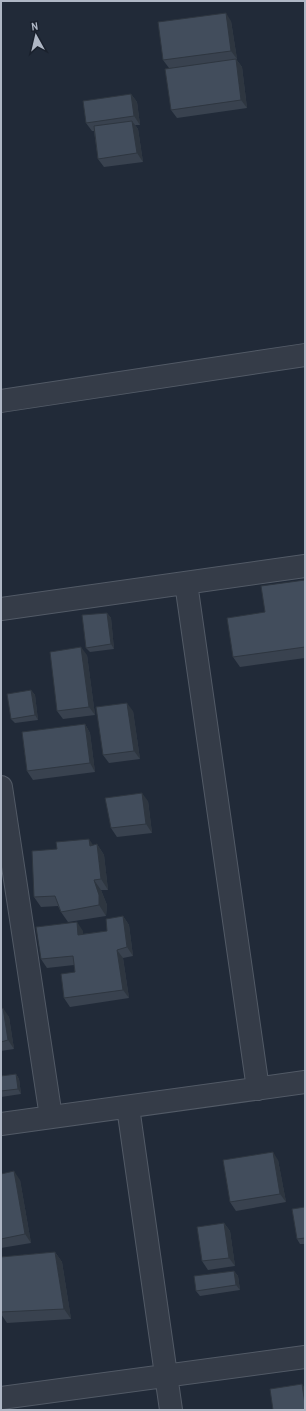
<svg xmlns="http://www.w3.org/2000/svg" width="306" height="1411" viewBox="0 0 306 1411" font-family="'Archivo Narrow',sans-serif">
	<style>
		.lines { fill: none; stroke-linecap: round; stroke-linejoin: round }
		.minor-casing { stroke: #525a66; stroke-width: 24 }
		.minor { stroke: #353c48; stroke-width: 22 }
		.wall { fill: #39424f }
		.shaded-wall { fill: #2e3640 }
		.building { fill: #424d5c; stroke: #2e3640 }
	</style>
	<rect width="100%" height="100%" fill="#212a38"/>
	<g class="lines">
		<defs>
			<path id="minor" d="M1,401L305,355
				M186,583L258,1089
				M1,609L305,566
				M1,787L51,1117
				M128,1107L171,1410
				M1,1124L305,1082
				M1,1398L305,1357"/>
		</defs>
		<use href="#minor" class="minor-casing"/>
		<use href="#minor" class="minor"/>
	</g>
	<path class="wall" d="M231,21L237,59H236L242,67L247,108L177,118L171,110L169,68L163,60Z
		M131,94L137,102L140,125H135L138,129L143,162L104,167L98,159L94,131H92L86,123Z
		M305,580V658L240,667L233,657L265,612Z
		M107,613L111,618L114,649L90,652L86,648Z
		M87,655L95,715L63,719L57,711Z
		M31,690L35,695L38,720L15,723L11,719Z
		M133,711L140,759L109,763L103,755Z
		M85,724L90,733L95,772L33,780L27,771Z
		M148,801L152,833L117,837L111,828Z
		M97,844L104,855L108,890H101L107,905L106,916L68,922L61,912L58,906L41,907L34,897L93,845Z
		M123,916L129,925L133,956L123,958L129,998L70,1007L64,998L75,972L74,965L47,968L41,959L83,931V934L107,931Z
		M1,1009L9,1017L14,1049L1,1051Z
		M16,1074L19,1079L21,1094L1,1097V1076Z
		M278,1160L286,1202L236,1211L230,1202Z
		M1,1174L20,1180L31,1243L1,1248Z
		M305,1207V1244H300L297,1239Z
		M224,1223L230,1231L235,1266L208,1270L202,1261Z
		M55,1252L62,1262L71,1319L7,1323L1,1314V1257Z
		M234,1271L238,1276L240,1290L200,1296L196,1291Z"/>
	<path class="shaded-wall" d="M226,13L231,21L237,59L231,51Z
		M236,59L242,67L247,108L241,100Z
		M131,94L137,102L140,125L134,116Z
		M132,121L138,129L143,162L137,153Z
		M107,613L111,618L114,649L111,644Z
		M81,647L87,655L95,715L89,707Z
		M31,690L35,695L38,720L35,715Z
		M127,703L133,711L140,759L134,751Z
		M85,724L90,733L95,772L90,763Z
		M142,793L148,801L152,833L146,824Z
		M89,839L96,849L90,846Z
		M97,844L104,855L108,890L101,879Z
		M94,880L101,890L107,905L106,916L99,905Z
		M123,916L129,925L133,956L127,947Z
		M77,922L83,931L84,943L78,935Z
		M117,950L123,958L129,998L123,990Z
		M3,1008L9,1017L14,1049L8,1040Z
		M16,1074L19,1079L21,1094L18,1089Z
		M273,1152L278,1160L286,1202L280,1194Z
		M14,1171L20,1180L31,1243L25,1234Z
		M224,1223L230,1231L235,1266L229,1258Z
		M55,1252L62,1262L71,1319L64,1309Z
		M234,1271L238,1276L240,1290L236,1285Z
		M302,1384L305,1388V1404Z"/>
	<path class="building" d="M226,13L231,51L163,60L158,22Z
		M236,59L241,100L171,110L165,69Z
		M131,94L134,116L86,123L83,101Z
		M132,121L137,153L98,159L94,126Z
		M305,580V647L233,657L227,618L265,612L261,586Z
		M107,613L111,644L86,648L82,615Z
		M81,647L89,707L57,711L50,652Z
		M31,690L35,715L11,719L7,694Z
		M127,703L134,751L103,755L96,707Z
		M85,724L90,763L27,771L22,732Z
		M142,793L146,824L111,828L105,798Z
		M89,839L90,846L97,844L101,879L94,880L99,895V905L61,912L55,896L34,897L32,851L57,849L56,842Z
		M123,916L127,947L117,950L123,990L64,998L61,974L75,972L73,956L41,959L36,927L77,922L78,935L107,931L106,919Z
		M3,1008L8,1040L1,1042V1009Z
		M16,1074L18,1089L1,1091V1076Z
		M273,1152L280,1194L230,1202L223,1160Z
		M14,1171L25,1234L1,1239V1174Z
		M305,1207V1238L297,1239L292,1209Z
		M224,1223L229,1258L202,1261L197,1227Z
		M55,1252L64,1309L1,1312V1257Z
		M234,1271L236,1285L196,1291L194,1276Z
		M302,1384L305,1404V1410H273L270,1389Z"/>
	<rect width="306" height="1411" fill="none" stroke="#afb7c5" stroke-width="4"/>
	<g transform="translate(36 36) rotate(352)" stroke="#1a212d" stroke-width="3" paint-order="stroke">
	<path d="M0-3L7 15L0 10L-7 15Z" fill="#afb7c5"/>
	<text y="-6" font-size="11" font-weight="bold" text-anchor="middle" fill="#afb7c5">N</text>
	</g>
</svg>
